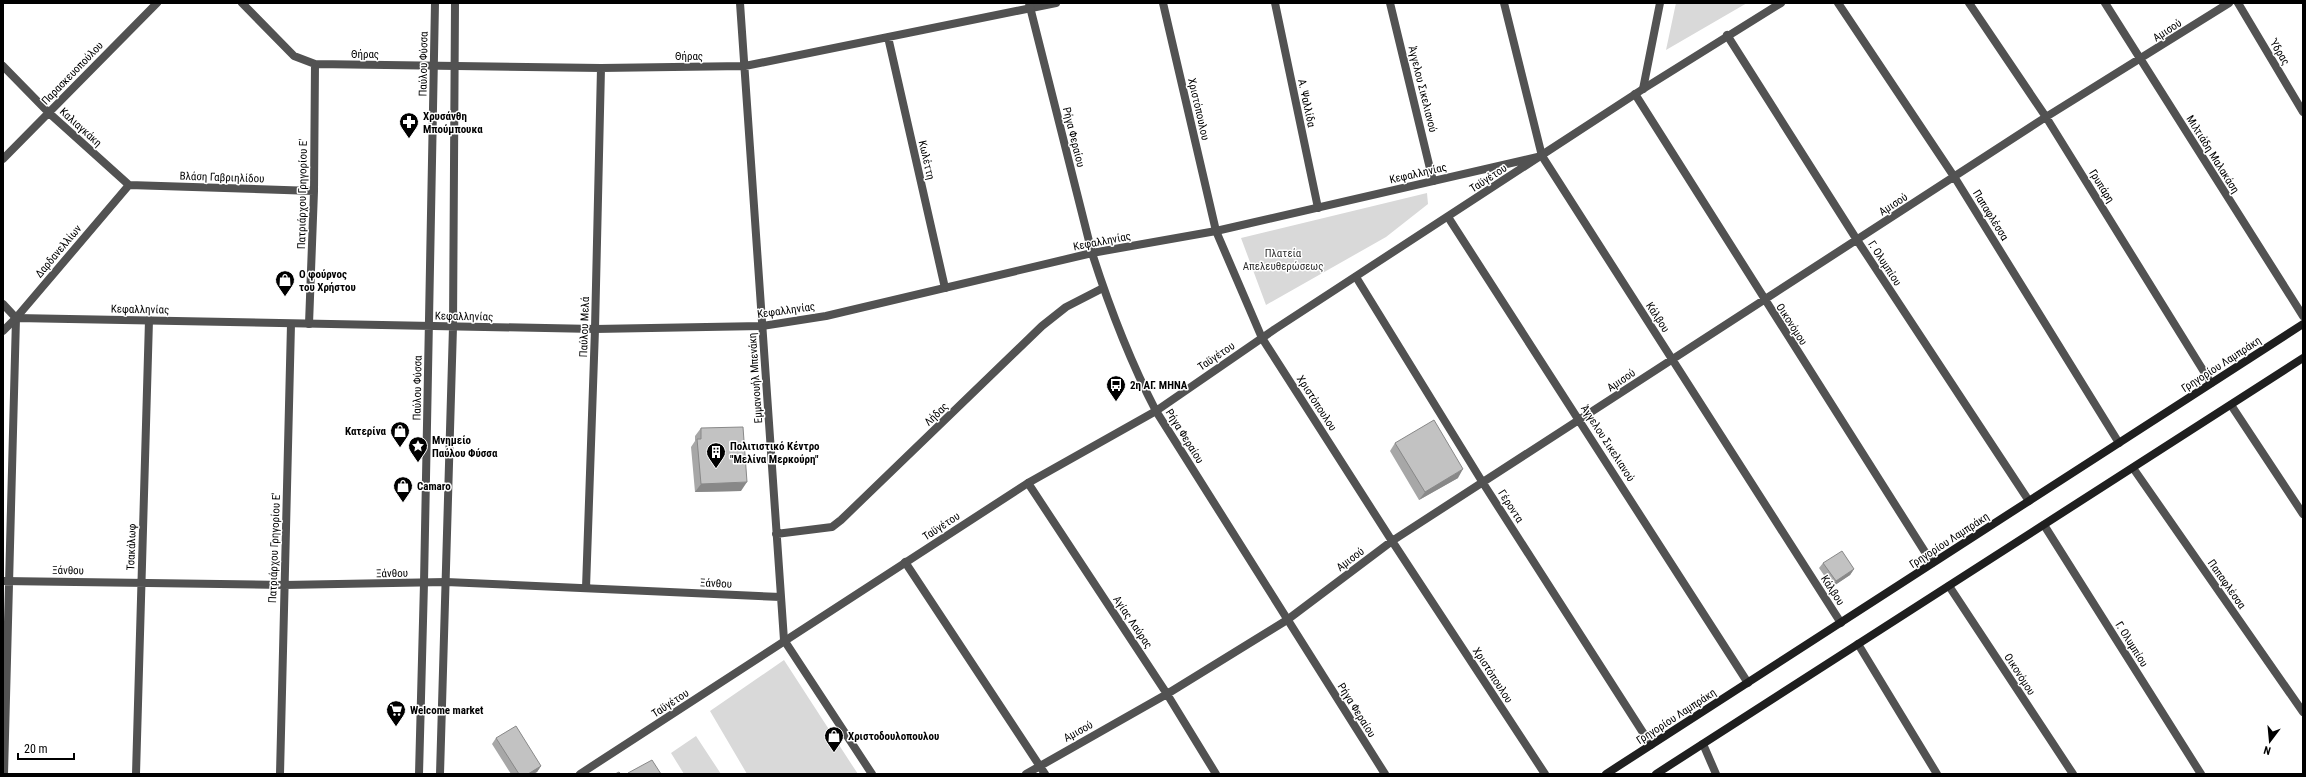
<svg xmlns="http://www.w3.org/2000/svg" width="2306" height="777" viewBox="0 0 2306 777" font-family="'Roboto Condensed',sans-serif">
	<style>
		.green { fill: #d9d9d9 }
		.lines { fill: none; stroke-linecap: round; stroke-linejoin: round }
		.minor { stroke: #525252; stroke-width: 8 }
		.tertiary { stroke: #525252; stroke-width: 8 }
		.secondary { stroke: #1f1f1f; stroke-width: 8 }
		.wall { fill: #a7a7a7 }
		.shaded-wall { fill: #888 }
		.building { fill: #c2c2c2; stroke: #888 }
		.labels { text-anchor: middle; stroke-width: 3; stroke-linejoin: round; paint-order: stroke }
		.street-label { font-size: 11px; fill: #000; stroke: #fff }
		.poi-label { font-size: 11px; font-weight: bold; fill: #000; stroke: #fff; text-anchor: start }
		.park-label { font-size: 11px; fill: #303030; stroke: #fff }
	</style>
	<rect width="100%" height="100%" fill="#fff"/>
	<path class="green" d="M1676,3H1747L1666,50Z
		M1427,193L1428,204L1386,237L1266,305L1241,238Z
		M784,660L852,765L858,774H747L710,711Z
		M696,736L721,774H684L671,753Z"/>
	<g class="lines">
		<path class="minor" d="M242,3L294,56L315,64L601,68L745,66L1056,3
			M740,3L784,640L872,774
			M1163,3L1216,231L1262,338L1392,541L1545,774
			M1275,3L1318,208
			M1390,3L1433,181
			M1504,3L1542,156L1841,623
			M1838,3L1955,178L2119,443
			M1969,3L2046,117L2211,383
			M2105,3L2303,316
			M2238,3L2303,112
			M1727,35L1857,240L2029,501
			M888,37L945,288
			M3,66L49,113L129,185
			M1643,89L1660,3
			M1635,94L1932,563
			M3,159L157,3
			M129,185L314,191
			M1448,217L1748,683
			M1356,277L1483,483L1651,745
			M3,304L16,318
			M16,318L129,185
			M309,324L314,191L315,64
			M2231,405L2303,514
			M2133,468L2303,712
			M1028,483L1167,694L1216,774
			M2044,525L2201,774
			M776,534L832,527L841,520L1042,326L1066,307L1103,288
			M905,562L1045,774
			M3,581L284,585L446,582L781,597
			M1949,586L2073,774
			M586,588L595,329L601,68
			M1858,644L1937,774
			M1703,744L1716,774
			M4,774L16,318
			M136,774L149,320
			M280,774L291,324
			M1026,774L1167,694L1287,620L1392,541L2046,117L2229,3"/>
		<path class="tertiary" d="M1029,3L1092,253C1109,306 1130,361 1156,411L1385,774
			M3,331L16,318L595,329L762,326L826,316L1092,253L1216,231L1542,156
			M419,774L424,583L435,3
			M440,774L453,327L455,3
			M580,774L1028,483L1156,411L1275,329L1643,89L1781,3"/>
		<path class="secondary" d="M1606,774L2303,324
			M1656,774L2303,358"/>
	</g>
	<path class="wall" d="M701,428L741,491L695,492L691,447L695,441V436Z
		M1395,443L1458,478L1419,500L1390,451Z
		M1823,563L1854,569L1850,575L1832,587L1819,568Z
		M496,738L541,766L537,772L533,774H511L492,744Z"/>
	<path class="shaded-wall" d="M1463,469L1458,478L1419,500L1425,492Z
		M747,482L741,491L695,492L701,484Z
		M1854,569L1850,575L1832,587L1836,581Z
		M541,766L537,772L533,774H528Z"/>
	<path class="building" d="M1434,420L1463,469L1425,492L1395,443Z
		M743,427L747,482L701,484L697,439H701V428Z
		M1842,551L1854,569L1836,581L1823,563Z
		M516,726L541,766L528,774H519L496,738Z
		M652,760L661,774H628V773Z
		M619,772L621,774H615Z"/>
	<defs>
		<symbol id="pharmacy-pin" viewBox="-11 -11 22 30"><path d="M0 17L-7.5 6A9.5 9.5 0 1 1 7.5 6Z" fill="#000" stroke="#fff"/><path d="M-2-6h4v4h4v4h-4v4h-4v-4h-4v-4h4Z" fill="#fff"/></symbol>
		<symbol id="shop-pin" viewBox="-11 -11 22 30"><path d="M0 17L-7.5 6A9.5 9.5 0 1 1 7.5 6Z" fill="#000" stroke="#fff"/><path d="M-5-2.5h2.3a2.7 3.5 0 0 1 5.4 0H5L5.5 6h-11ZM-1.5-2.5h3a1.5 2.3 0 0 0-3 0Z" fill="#fff"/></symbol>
		<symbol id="bus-pin" viewBox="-11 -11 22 30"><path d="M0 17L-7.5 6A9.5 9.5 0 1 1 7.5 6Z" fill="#000" stroke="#fff"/><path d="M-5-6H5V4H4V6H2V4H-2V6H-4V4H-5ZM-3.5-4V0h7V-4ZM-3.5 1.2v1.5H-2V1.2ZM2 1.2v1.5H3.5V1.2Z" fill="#fff"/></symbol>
		<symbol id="sight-pin" viewBox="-11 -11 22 30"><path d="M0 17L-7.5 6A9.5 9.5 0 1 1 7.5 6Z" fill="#000" stroke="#fff"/><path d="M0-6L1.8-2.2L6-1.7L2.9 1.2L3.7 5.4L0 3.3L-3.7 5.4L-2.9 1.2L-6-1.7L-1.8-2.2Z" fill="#fff"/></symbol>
		<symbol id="building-pin" viewBox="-11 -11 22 30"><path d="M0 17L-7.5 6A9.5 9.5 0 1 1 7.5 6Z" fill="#000" stroke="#fff"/><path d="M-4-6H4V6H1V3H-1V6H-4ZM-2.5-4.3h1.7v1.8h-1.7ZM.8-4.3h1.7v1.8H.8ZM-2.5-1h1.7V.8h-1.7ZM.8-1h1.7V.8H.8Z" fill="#fff"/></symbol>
		<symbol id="supermarket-pin" viewBox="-11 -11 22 30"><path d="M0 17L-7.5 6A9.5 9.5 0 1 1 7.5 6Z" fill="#000" stroke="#fff"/><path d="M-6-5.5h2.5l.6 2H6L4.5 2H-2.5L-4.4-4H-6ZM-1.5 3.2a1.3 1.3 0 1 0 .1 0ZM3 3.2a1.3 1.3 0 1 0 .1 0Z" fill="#fff"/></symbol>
	</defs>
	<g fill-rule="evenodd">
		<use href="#pharmacy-pin" x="398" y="111" width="22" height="30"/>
		<use href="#shop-pin" x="274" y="269" width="22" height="30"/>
		<use href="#bus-pin" x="1105" y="374" width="22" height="30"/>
		<use href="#shop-pin" x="389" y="420" width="22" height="30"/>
		<use href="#sight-pin" x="407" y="435" width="22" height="30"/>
		<use href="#building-pin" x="705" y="441" width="22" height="30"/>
		<use href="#shop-pin" x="392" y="475" width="22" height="30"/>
		<use href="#supermarket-pin" x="385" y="699" width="22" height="30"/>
		<use href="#shop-pin" x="823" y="725" width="22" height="30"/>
	</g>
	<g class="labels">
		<g class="street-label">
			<text transform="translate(2167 30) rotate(-33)" y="4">Αμισού</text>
			<text transform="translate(2280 52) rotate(59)" y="4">Ύδρας</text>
			<text x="365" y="58">Θήρας</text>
			<text x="689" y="60">Θήρας</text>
			<text transform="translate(423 64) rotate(-89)" y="4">Παύλου Φύσσα</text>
			<text transform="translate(72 73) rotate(-46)" y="4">Παρασκευοπούλου</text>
			<text transform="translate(1423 89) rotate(76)" y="4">Άγγελου Σικελιανού</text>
			<text transform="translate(1307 103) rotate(78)" y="4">Α. Ψαλλίδα</text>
			<text transform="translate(1199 109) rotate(77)" y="4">Χριστόπουλου</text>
			<text transform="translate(81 127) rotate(42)" y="4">Καλιαγκάκη</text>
			<text transform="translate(1074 137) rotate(76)" y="4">Ρήγα Φεραίου</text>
			<text transform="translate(2213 154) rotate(58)" y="4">Μιλτιάδη Μαλακάση</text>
			<text transform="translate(927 160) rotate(77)" y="4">Κωλέττη</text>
			<text transform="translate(1418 173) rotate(-13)" y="4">Κεφαλληνίας</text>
			<text transform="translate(222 177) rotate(2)" y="4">Βλάση Γαβριηλίδου</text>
			<text transform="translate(1488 178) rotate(-33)" y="4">Ταϋγέτου</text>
			<text transform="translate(2102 186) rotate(58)" y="4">Γρυπάρη</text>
			<text transform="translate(302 194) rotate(-89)" y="4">Πατριάρχου Γρηγορίου Ε'</text>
			<text transform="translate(1893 204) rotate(-33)" y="4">Αμισού</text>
			<text transform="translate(1991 215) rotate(58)" y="4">Παπαφλέσσα</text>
			<text transform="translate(1102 241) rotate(-11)" y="4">Κεφαλληνίας</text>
			<text transform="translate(58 251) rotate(-50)" y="4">Δαρδανελλίων</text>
			<text transform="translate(1885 263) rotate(57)" y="4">Γ. Ολυμπίου</text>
			<text transform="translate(140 309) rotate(1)" y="4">Κεφαλληνίας</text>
			<text transform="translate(786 310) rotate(-8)" y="4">Κεφαλληνίας</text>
			<text transform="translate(464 316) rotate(1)" y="4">Κεφαλληνίας</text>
			<text transform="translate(1658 317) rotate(57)" y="4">Κάλβου</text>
			<text transform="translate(1792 324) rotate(57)" y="4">Οικονόμου</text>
			<text transform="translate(584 327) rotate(-88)" y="4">Παύλου Μελά</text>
			<text transform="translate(1216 356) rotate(-34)" y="4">Ταϋγέτου</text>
			<text transform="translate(2221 364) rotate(-33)" y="4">Γρηγορίου Λαμπράκη</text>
			<text transform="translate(755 378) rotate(-94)" y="4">Εμμανουήλ Μπενάκη</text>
			<text transform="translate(1621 380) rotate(-34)" y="4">Αμισού</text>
			<text transform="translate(417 388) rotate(-89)" y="4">Παύλου Φύσσα</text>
			<text transform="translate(1317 403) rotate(57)" y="4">Χριστόπουλου</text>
			<text transform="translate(936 414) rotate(-44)" y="4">Λήδας</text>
			<text transform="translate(1185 436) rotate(58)" y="4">Ρήγα Φεραίου</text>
			<text transform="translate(1608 443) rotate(57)" y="4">Άγγελου Σικελιανού</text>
			<text transform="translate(1511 506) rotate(57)" y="4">Γέροντα</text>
			<text transform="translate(941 526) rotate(-33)" y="4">Ταϋγέτου</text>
			<text transform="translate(1949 540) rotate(-33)" y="4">Γρηγορίου Λαμπράκη</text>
			<text transform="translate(131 547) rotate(-88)" y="4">Τσακάλωφ</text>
			<text transform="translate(274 548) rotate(-88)" y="4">Πατριάρχου Γρηγορίου Ε'</text>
			<text transform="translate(1350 559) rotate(-37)" y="4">Αμισού</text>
			<text transform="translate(68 570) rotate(1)" y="4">Ξάνθου</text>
			<text transform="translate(392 573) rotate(-1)" y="4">Ξάνθου</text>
			<text transform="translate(716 583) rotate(3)" y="4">Ξάνθου</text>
			<text transform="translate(2227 584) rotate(55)" y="4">Παπαφλέσσα</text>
			<text transform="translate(1833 590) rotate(57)" y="4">Κάλβου</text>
			<text transform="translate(1133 622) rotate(56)" y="4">Αγίας Λαύρας</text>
			<text transform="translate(2132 644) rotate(58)" y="4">Γ. Ολυμπίου</text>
			<text transform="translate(2020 674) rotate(57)" y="4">Οικονόμου</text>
			<text transform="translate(1493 675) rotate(57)" y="4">Χριστόπουλου</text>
			<text transform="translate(670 703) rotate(-33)" y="4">Ταϋγέτου</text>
			<text transform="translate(1357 710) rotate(58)" y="4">Ρήγα Φεραίου</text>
			<text transform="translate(1676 716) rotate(-33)" y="4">Γρηγορίου Λαμπράκη</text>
			<text transform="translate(1078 731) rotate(-29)" y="4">Αμισού</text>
		</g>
		<g class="poi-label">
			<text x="423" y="120">Χρυσάνθη<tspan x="423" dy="13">Μπούμπουκα</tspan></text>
			<text x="299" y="278">Ο φούρνος<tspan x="299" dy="13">του Χρήστου</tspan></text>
			<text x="1130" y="389">2η ΑΓ. ΜΗΝΑ</text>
			<text x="386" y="435" text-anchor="end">Κατερίνα</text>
			<text x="432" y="444">Μνημείο<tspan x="432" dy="13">Παύλου Φύσσα</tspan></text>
			<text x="730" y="450">Πολιτιστικό Κέντρο<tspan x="730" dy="13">"Μελίνα Μερκούρη"</tspan></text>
			<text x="417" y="490">Camaro</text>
			<text x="410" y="714">Welcome market</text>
			<text x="848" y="740">Χριστοδουλοπουλου</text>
		</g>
		<g class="park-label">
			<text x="1283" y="257">Πλατεία<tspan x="1283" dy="13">Απελευθερώσεως</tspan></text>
		</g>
	</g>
	<rect width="2306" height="777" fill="none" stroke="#000000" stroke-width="8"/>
	<g transform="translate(2270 741) rotate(196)" stroke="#ffffff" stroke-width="3" paint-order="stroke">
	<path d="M0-3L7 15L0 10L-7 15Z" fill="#000000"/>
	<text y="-6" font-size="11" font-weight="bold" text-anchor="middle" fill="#000000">N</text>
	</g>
	<path d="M18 753v6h56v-6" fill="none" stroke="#000000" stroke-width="2"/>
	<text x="24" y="753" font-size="12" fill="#000000" stroke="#ffffff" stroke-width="3" paint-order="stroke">20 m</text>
</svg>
